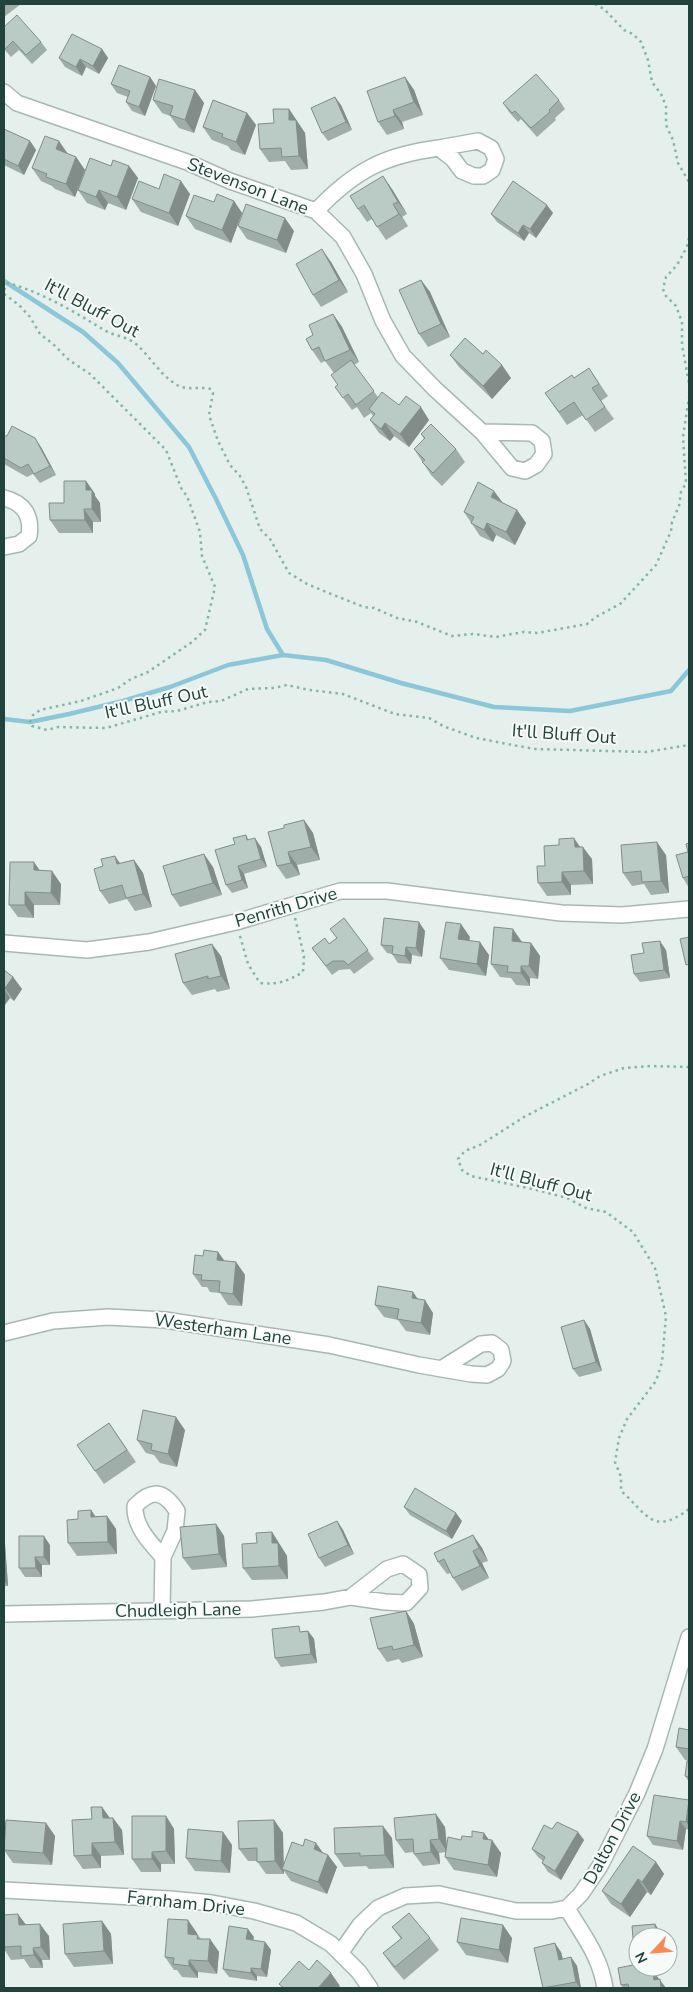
<svg xmlns="http://www.w3.org/2000/svg" width="693" height="1992" viewBox="0 0 693 1992" font-family="'Nunito Sans',sans-serif">
	<style>
		.lines { fill: none; stroke-linecap: round; stroke-linejoin: round }
		.stream { stroke: #8ac7d8; stroke-width: 4.5 }
		.street-casing { stroke: #a7b8b3; stroke-width: 18 }
		.path { stroke: #83b5a8; stroke-width: 2.5; stroke-dasharray: 2.5 4; stroke-linecap: butt }
		.street { stroke: #fff; stroke-width: 15 }
		.wall { fill: #a0aea9 }
		.shaded-wall { fill: #828d89 }
		.building { fill: #bacac4; stroke: #828d89 }
		.labels { text-anchor: middle; stroke-width: 4; stroke-linejoin: round; paint-order: stroke }
		.street-label { font-size: 18px; fill: #22433c; stroke: #f6fbf9 }
	</style>
	<rect width="100%" height="100%" fill="#e5efeb"/>
	<g class="lines">
		<path class="stream" d="M4,281L83,332L118,363L189,447L216,499L243,555L267,629L283,655
			M4,719L30,722L69,714L123,701L170,687L228,665L283,655L326,660L401,683L494,707L570,711L671,691L689,670"/>
		<defs>
			<path id="street" d="M4,92L17,103L187,162L230,181L316,211L343,237L364,274L383,321L403,356L435,389L482,432L512,468L525,471L536,465L544,454L542,441L532,433L482,432
				M316,211C354,171 384,155 439,148L453,159L462,171L474,176H483L492,170L496,159L491,148L478,141L439,148
				M4,498C25,503 32,517 29,536L19,544L4,547
				M4,943L87,950L149,942L236,922L340,891H387L561,913L622,915L689,909
				M4,1333L53,1321L108,1317L165,1320L329,1345L419,1365L471,1374L487,1375L498,1369L503,1361L501,1350L492,1343L481,1344L441,1369
				M162,1610L163,1557L175,1531L177,1511C164,1491 153,1488 135,1506C134,1526 150,1543 163,1557
				M4,1614L252,1609L324,1602L351,1597L385,1602L406,1603L420,1588L419,1575L403,1564L387,1569L351,1597
				M4,1890L170,1899L212,1903L254,1911L296,1923L331,1944L359,1972L370,1988
				M567,1908C583,1936 600,1955 605,1988
				M341,1952L360,1925L378,1908L405,1896L439,1894L516,1911H552L567,1908L581,1894L600,1866L637,1793L655,1749L689,1637"/>
		</defs>
		<use href="#street" class="street-casing"/>
		<path class="path" d="M595,4L604,9L624,30L633,34L641,42L648,60L652,82L661,94L666,106V125L673,140L678,163L689,182
			M689,238L687,247L677,265L666,277L663,289L665,295L676,306L682,322V345L689,383
			M4,290L8,283C43,293 73,311 104,330C114,336 126,336 136,344C150,356 160,375 177,385C188,391 200,386 211,389L213,393L209,415L218,441L230,465L240,476L246,487L260,529L270,539L289,573L307,584L331,594L364,607L374,608L397,618L417,622L452,636L473,634L496,637L523,632L537,633L587,624L596,617L620,604L656,565L671,531L672,522L679,506L681,492L686,483L683,437L689,397
			M4,294L19,305L30,317L40,334L53,344L69,360L90,374L166,450L182,490L187,496L200,532L202,556L215,587L205,630L192,642L148,672L131,679L118,688L81,701L40,710L33,715L30,722L32,726L47,730L58,727L106,728L161,712L177,711L208,702L221,701L248,689L274,688L287,685L309,690L343,694L395,714L429,718L443,726L476,738L534,749L646,752L689,745
			M240,936L248,964L260,983C278,985 288,981 303,972L304,956L295,918
			M689,1067L650,1066L624,1068L600,1076L588,1084L524,1117L480,1145L465,1151L458,1159L462,1170L471,1176L537,1190L567,1198L586,1208L606,1212L633,1232L655,1268L666,1316L662,1362L656,1381L627,1419L619,1438L615,1462L621,1477V1491C647,1513 652,1537 689,1509"/>
		<use href="#street" class="street"/>
	</g>
	<path class="wall" d="M4,4H21L4,17Z
		M4,27L41,42L47,50L32,64L19,50L11,57L4,49Z
		M102,49L108,58L99,74L86,67L82,76L65,67L59,58Z
		M150,77L156,86L145,116L132,111L126,102L128,97L117,93L111,84Z
		M405,77L414,90L423,115L402,122L404,129L387,135L378,122Z
		M195,90L204,103L194,133L179,128L170,116L162,113L153,100Z
		M559,100L565,109L555,118L556,120L537,137L521,119L518,122L509,112L503,103Z
		M341,105L352,130L328,141L322,133Z
		M289,109L305,133L308,169L291,170L285,161L269,162L260,149L274,123Z
		M247,113L256,125L245,155L231,150L228,146L212,140L203,127Z
		M4,129L30,141L36,150L24,175L4,165Z
		M68,154L76,157L85,170L75,197L55,189L52,186L41,181L32,168Z
		M111,166H129L138,178L126,210L108,203L105,210L87,203L78,190Z
		M159,189L190,194L178,226L141,212L132,199Z
		M392,189L407,214L402,217L408,226L386,240L372,219L367,222L358,209Z
		M234,201L242,213L231,243L195,229L186,216L214,202Z
		M553,213L536,238L529,233L524,241L497,222L491,214Z
		M238,226L294,231L286,253L247,239Z
		M331,262L348,292L321,307L313,295Z
		M421,280L430,292L450,337L428,347L419,334Z
		M333,314L342,327L359,362L354,365L378,397L399,405L429,420L409,447L394,436L390,441L379,433L370,420L373,416L371,413L364,418L357,407L352,410L335,387L338,385L334,373L325,361L321,363L312,350L313,335Z
		M483,354L511,378L492,399L459,367L450,355Z
		M589,368L608,396L601,401L614,419L595,432L583,415L567,425L545,393L574,378Z
		M421,434L456,449L465,462L442,486L431,475L414,449L424,439Z
		M4,436L41,447L56,475L40,483L33,474L27,477L4,464Z
		M86,481L95,494V496L100,503L101,522H93V533H59L50,520L64,503Z
		M503,503L517,510L526,523L515,545L496,535L493,542L480,536L464,512Z
		M304,820L313,833L320,860L297,865L300,875L286,879L277,866L284,828Z
		M246,835L249,840L261,847L267,867L244,874L248,888L232,893L226,885L235,844Z
		M689,843V888L683,878Z
		M580,847L592,859L593,884L571,885V895L547,896L538,883L545,866Z
		M666,855L669,893L651,895L644,884L632,886L623,873Z
		M134,860L143,873L152,907L135,911L127,899L109,904L100,891L121,863Z
		M213,867L222,895L180,907L172,895Z
		M40,871L61,884L60,905H34V918L18,917L9,905Z
		M344,918L374,959L354,974L350,969L339,970L332,975L312,948L329,944L337,938Z
		M425,931L422,957L412,955L411,964L398,963L392,954L387,953L381,945Z
		M470,937L469,940L489,955L486,976L449,970L440,958Z
		M522,942L531,943L540,956L538,979L530,978V986L516,985L511,978L500,977L491,964Z
		M666,950L670,978L640,982L634,974Z
		M221,956L230,989L217,992L215,989L192,995L183,983Z
		M4,970L13,977L22,989L14,1001L10,998L4,1006Z
		M218,1252L224,1261L236,1262L245,1275L242,1306L228,1305L220,1293L210,1292L207,1287H202L193,1274L203,1256Z
		M413,1292L417,1299L433,1313L430,1335L406,1331L398,1320L384,1317L375,1305Z
		M584,1320L590,1329L602,1371L579,1377L573,1369Z
		M109,1423L136,1462L104,1484L77,1445Z
		M185,1430L177,1467L160,1463L154,1455L146,1453L137,1440Z
		M404,1507L462,1521L452,1539L410,1515Z
		M91,1510L95,1516H107L116,1529L117,1554L77,1556L68,1543L78,1519Z
		M337,1521L343,1530L354,1554L325,1567L319,1558Z
		M216,1524L224,1536L227,1567L192,1570L183,1558Z
		M272,1532L287,1556L288,1579L252,1580L243,1568L257,1543Z
		M473,1535L482,1548L488,1561L482,1563L489,1578L462,1591L453,1578L451,1573L447,1574L438,1562Z
		M4,1542L5,1544L8,1586H4Z
		M50,1545V1565H42V1577H25L19,1568Z
		M406,1611L414,1624L423,1657L402,1663L399,1659L387,1662L378,1649Z
		M303,1631H308L314,1639L317,1663L281,1667L275,1658Z
		M689,1730V1761L685,1760L676,1747Z
		M689,1761V1782L685,1776Z
		M689,1800V1830L686,1829L683,1850L653,1845L647,1836Z
		M102,1807L110,1818H113L122,1830L124,1855L101,1856V1868L83,1869L74,1856L92,1819Z
		M166,1816L174,1829L175,1864H161V1872H141L132,1859Z
		M274,1820L283,1833V1865L303,1846L316,1843L323,1853L328,1855L337,1867L327,1894L291,1881L284,1871V1874H266L257,1861H248L239,1849Z
		M46,1823L55,1836L52,1865L13,1863L4,1850Z
		M445,1827L447,1845L461,1840L484,1833L489,1840L501,1853L497,1877L454,1870L445,1857L446,1852L439,1853L440,1864L423,1866L414,1854V1852L405,1853L396,1840Z
		M552,1829L584,1840L561,1880L548,1872L542,1863L543,1861L538,1857L532,1849Z
		M223,1832L232,1845L230,1873L195,1871L186,1858Z
		M392,1838L394,1868L369,1869L366,1866L344,1867L335,1854Z
		M656,1862L664,1874L651,1895L647,1892L630,1917L611,1904L602,1891Z
		M102,1921L111,1934L113,1964L74,1967L65,1954Z
		M26,1924L49,1936L50,1960H42L43,1968H30L24,1959L11,1960L4,1949V1947Z
		M655,1924L661,1933V1937H638V1967H663L650,1968L651,1970H652L666,1988H623L621,1985L618,1968L637,1964L635,1961L632,1926Z
		M392,1927L430,1938L439,1950L404,1980L392,1966L383,1953L401,1939Z
		M197,1933V1934L201,1939H210L219,1952L217,1974L198,1972V1978L182,1977L177,1970H174L165,1957Z
		M254,1937L253,1940L265,1942L271,1950L267,1977L257,1976V1981L229,1977L223,1969Z
		M512,1938L508,1963L466,1955L457,1942Z
		M561,1952L563,1959L571,1957L577,1966L581,1988H543Z"/>
	<path class="shaded-wall" d="M102,49L108,58L99,74L93,66Z
		M80,59L86,67L82,76L76,67Z
		M150,77L156,86L145,116L139,107Z
		M405,77L414,90L423,115L414,102Z
		M195,90L204,103L194,133L185,120Z
		M335,97L341,105L352,130L346,122Z
		M289,109L305,133L308,169L299,156L289,120Z
		M393,110L402,122L404,129L395,116Z
		M247,113L256,125L245,155L236,142Z
		M30,141L36,150L24,175L18,166Z
		M59,141L68,154L56,149Z
		M76,157L85,170L75,197L66,184Z
		M129,166L138,178L126,210L117,197Z
		M383,176L392,189L407,214L398,202Z
		M181,181L190,194L178,226L169,213Z
		M99,190L108,203L105,210L96,197Z
		M234,201L242,213L231,243L222,230Z
		M393,204L402,217L408,226L399,214Z
		M547,205L553,213L536,238L530,229Z
		M285,218L294,231L286,253L277,240Z
		M523,225L529,233L524,241L518,233Z
		M322,249L331,262L348,292L339,280Z
		M421,280L430,292L450,337L441,324Z
		M333,314L342,327L359,362L350,350Z
		M502,365L511,378L492,399L483,386Z
		M421,407L429,420L409,447L400,434Z
		M385,423L394,436L390,441L381,429Z
		M35,438L41,447L56,475L50,466Z
		M86,481L95,494V496L100,503L101,522L92,509L86,490Z
		M494,491L503,503L491,497Z
		M84,509L93,522V533L85,520Z
		M517,510L526,523L515,545L506,532Z
		M487,523L496,535L493,542L484,530Z
		M304,820L313,833L320,860L311,847Z
		M255,838L261,847L267,867L261,859Z
		M574,838L583,851L575,847Z
		M657,842L666,855L669,893L661,881Z
		M583,847L592,859L593,884L584,871Z
		M288,852L297,865L300,875L291,863Z
		M204,854L213,867L222,895L213,883Z
		M115,856L124,869L117,864Z
		M134,860L143,873L152,907L143,894Z
		M34,862L43,875L34,870Z
		M238,866L244,874L248,888L242,880Z
		M52,871L61,884L60,905L51,893Z
		M562,872L571,885V895L562,882Z
		M25,892L34,905V918L25,905Z
		M419,922L425,931L422,957L416,948Z
		M461,924L470,937L467,951L458,939Z
		M513,929L522,942L521,954L512,941Z
		M660,941L666,950L670,978L664,970Z
		M480,942L489,955L486,976L477,964Z
		M531,943L540,956L538,979L529,966Z
		M212,944L221,956L230,989L221,976Z
		M406,947L412,955L411,964L405,956Z
		M521,966L530,978V986L521,973Z
		M13,977L22,989L14,1001L5,988Z
		M4,989L10,998L4,1006Z
		M218,1252L227,1264L217,1260Z
		M236,1262L245,1275L242,1306L233,1294Z
		M413,1292L422,1305L412,1298Z
		M425,1300L433,1313L430,1335L421,1323Z
		M584,1320L590,1329L602,1371L596,1362Z
		M176,1417L185,1430L177,1467L168,1454Z
		M91,1510L100,1523L91,1517Z
		M456,1513L462,1521L452,1539L446,1531Z
		M107,1516L116,1529L117,1554L108,1542Z
		M337,1521L343,1530L354,1554L348,1545Z
		M216,1524L224,1536L227,1567L219,1554Z
		M272,1532L287,1556L288,1579L279,1566L272,1543Z
		M473,1535L482,1548L488,1561L479,1548Z
		M44,1536L50,1545V1565L44,1557Z
		M4,1542L5,1544L8,1586L4,1580Z
		M473,1551L482,1563L489,1578L480,1566Z
		M35,1557L42,1565V1577L36,1568Z
		M406,1611L414,1624L423,1657L414,1645Z
		M308,1631L314,1639L317,1663L311,1654Z
		M689,1803V1826L686,1822Z
		M102,1807L111,1820L103,1818Z
		M436,1814L445,1827L447,1852L439,1839Z
		M166,1816L174,1829L175,1864L166,1851Z
		M113,1818L122,1830L124,1855L115,1842Z
		M274,1820L283,1833L284,1869H282L284,1871V1874L275,1861Z
		M680,1821L686,1829L683,1850L677,1841Z
		M46,1823L55,1836L52,1865L43,1853Z
		M383,1826L392,1838L394,1868L385,1855Z
		M223,1832L232,1845L230,1873L221,1861Z
		M578,1832L584,1840L561,1880L555,1871Z
		M484,1833L491,1843L492,1840L501,1853L497,1877L488,1865L483,1839Z
		M430,1840L439,1853L440,1864L431,1852Z
		M92,1843L101,1856V1868L92,1855Z
		M316,1843L325,1856L314,1849Z
		M152,1852L161,1864V1872L152,1859Z
		M328,1855L337,1867L327,1894L318,1882Z
		M656,1862L664,1874L651,1895L642,1882Z
		M638,1879L647,1892L630,1917L621,1904Z
		M18,1914L27,1926L19,1925Z
		M188,1920L197,1933V1946L188,1934Z
		M102,1921L111,1934L113,1964L104,1951Z
		M40,1924L49,1936L50,1960L41,1947Z
		M655,1924L661,1933V1937H656Z
		M503,1925L512,1938L508,1963L499,1950Z
		M248,1929L254,1937L252,1947L246,1939Z
		M210,1939L219,1952L217,1974L208,1961Z
		M265,1942L271,1950L267,1977L261,1969Z
		M555,1943L561,1952L565,1969L559,1960Z
		M33,1948L42,1960L43,1968L34,1955Z
		M571,1957L577,1966L581,1988H580L576,1982Z
		M189,1960L198,1972V1978L189,1966Z
		M646,1967H649L653,1973L652,1970L666,1988H660L647,1971Z
		M251,1968L257,1976V1981L251,1973Z
		M331,1973L340,1986L338,1988H318Z"/>
	<path class="building" d="M17,15L41,42L26,55L13,41L5,49L4,47V27Z
		M72,34L102,49L93,66L80,59L76,67L59,58Z
		M119,65L150,77L139,107L126,102L130,91L111,84Z
		M536,74L559,100L549,110L550,112L531,128L515,111L512,113L503,103Z
		M405,77L414,102L393,110L395,116L378,122L367,91Z
		M159,79L195,90L185,120L170,115L173,106L153,100Z
		M335,97L346,122L322,133L311,108Z
		M213,100L247,113L236,142L222,137L223,134L203,127Z
		M273,109H289V120H296L299,156L282,157L281,148L260,149L258,124L274,123Z
		M4,129L30,141L18,166L4,159Z
		M45,136L59,141L56,149L76,157L66,184L46,177L47,174L32,168Z
		M90,158L111,166L113,160L129,166L117,197L99,190L96,197L78,190Z
		M164,174L181,181L169,213L132,199L139,181L159,189Z
		M383,176L398,202L393,204L399,214L377,227L364,205L358,209L350,196Z
		M513,181L547,205L530,229L523,225L518,233L491,214Z
		M217,194L234,201L222,230L186,216L194,195L214,202Z
		M246,204L285,218L277,240L238,226Z
		M322,249L339,280L313,295L296,264Z
		M421,280L441,324L419,334L399,290Z
		M333,314L350,350L325,361L319,347L312,350L306,339L313,335L309,325Z
		M465,338L483,354L486,350L502,365L483,386L450,355Z
		M351,360L374,391L356,405L348,394L343,398L335,387L338,385L331,375Z
		M589,368L599,384L592,388L605,407L586,420L574,402L559,412L545,393L572,375L574,378Z
		M382,392L399,405L406,396L421,407L400,434L385,423L381,429L370,420L375,414L369,409Z
		M431,424L456,449L433,473L422,462L425,460L414,449L425,438L421,434Z
		M12,426L35,438L50,466L34,474L28,464L21,468L4,458V436H7Z
		M64,481H86V490H92V509H84L85,520H50L49,503H64Z
		M478,482L494,491L491,497L517,510L506,532L487,523L484,530L471,523L474,517L464,512Z
		M304,820L311,847L288,852L291,863L277,866L268,832L284,828V825Z
		M246,835L247,840L255,838L261,859L238,866L242,880L226,885L215,850L235,844L233,838Z
		M574,838L575,847H583L584,871L562,872V882L538,883L537,866H545L544,846L559,845V839Z
		M657,842L661,881L642,882L641,871L623,873L621,845Z
		M689,843V876L683,878L676,855L688,852L686,844Z
		M204,854L213,883L172,895L163,866Z
		M115,856L117,864L134,860L143,894L126,898L122,885L100,891L94,869L103,866L101,859Z
		M10,862H34V870L52,871L51,893L25,892V905H9Z
		M344,918L368,950L348,965L344,961H333L326,966L312,948L325,938L329,944L337,938L330,929Z
		M384,918L419,922L416,948L406,947L405,956L392,954L393,946L381,945Z
		M446,922L461,924L458,939L480,942L477,964L440,958Z
		M494,927L513,929L512,941L531,943L529,966H521V973L507,972L508,966L491,964Z
		M689,937V964L686,965L680,939Z
		M660,941L664,970L634,974L631,955L644,953L642,943Z
		M212,944L221,976L208,979V976L183,983L175,954Z
		M4,970L13,977L5,988L4,987Z
		M204,1250L218,1252L217,1260L236,1262L233,1294L219,1292L220,1281L201,1280L202,1275L193,1274L195,1255L203,1256Z
		M378,1286L413,1292L412,1298L425,1300L421,1323L397,1319L399,1309L375,1305Z
		M584,1320L596,1362L573,1369L561,1327Z
		M143,1410L176,1417L168,1454L151,1450L152,1444L137,1440Z
		M109,1423L127,1450L95,1471L77,1445Z
		M415,1488L456,1513L446,1531L404,1507Z
		M91,1510V1517L107,1516L108,1542L68,1543L67,1520L78,1519V1511Z
		M337,1521L348,1545L319,1558L308,1534Z
		M216,1524L219,1554L183,1558L180,1527Z
		M272,1532V1543H278L279,1566L243,1568L242,1544L257,1543L256,1533Z
		M473,1535L479,1548L473,1551L480,1566L453,1578L444,1559L438,1562L434,1553Z
		M19,1536H44V1557H35L36,1568H19Z
		M406,1611L414,1645L393,1650L392,1646L378,1649L370,1618Z
		M299,1626L300,1632L308,1631L311,1654L275,1658L272,1629Z
		M679,1728L689,1730V1749L676,1747Z
		M687,1761H689V1777L685,1776Z
		M654,1795L689,1800L686,1822L680,1821L677,1841L647,1836Z
		M91,1807H102L103,1818H113L115,1842L92,1843V1855L74,1856L72,1820L92,1819Z
		M436,1814L439,1839L430,1840L431,1852L414,1854L413,1839L396,1840L394,1818Z
		M132,1816H166V1851L152,1852V1859H132Z
		M6,1820L46,1823L43,1853L4,1850Z
		M274,1820L275,1861L257,1862V1848L239,1849L238,1821Z
		M557,1822L578,1832L555,1871L542,1863L545,1857L532,1849L544,1825L552,1829Z
		M383,1826L385,1855L360,1856V1853L335,1854L334,1828Z
		M188,1829L223,1832L221,1861L186,1858Z
		M472,1831L484,1833L483,1839L492,1840L488,1865L445,1857L448,1837L461,1840L462,1836L472,1837Z
		M305,1839L316,1843L314,1849L328,1855L318,1882L282,1869L292,1842L303,1846Z
		M633,1846L656,1862L642,1882L638,1879L621,1904L602,1891Z
		M409,1913L430,1938L395,1967L383,1953L402,1938L392,1927Z
		M18,1914L19,1925L40,1924L41,1947L33,1948L34,1955L21,1956V1946L4,1947V1915Z
		M461,1918L503,1925L499,1950L457,1942Z
		M168,1919L188,1920V1934L198,1935L197,1939H210L208,1961L189,1960V1966L173,1964L174,1958L165,1957Z
		M102,1921L104,1951L65,1954L63,1924Z
		M655,1924L656,1937H638V1960L635,1961L632,1926Z
		M229,1926L248,1929L246,1939L265,1942L261,1969L251,1968V1973L223,1969Z
		M555,1943L559,1960L571,1957L576,1982L543,1988L534,1948Z
		M317,1960L331,1973L318,1988H284L279,1984L299,1961L309,1970Z
		M638,1964V1967H646L647,1971L652,1970L654,1980L660,1979L661,1988H629L628,1984L621,1985L618,1968Z"/>
	<g class="labels">
		<g class="street-label">
			<text transform="translate(248 186) rotate(21)" y="6">Stevenson Lane</text>
			<text transform="translate(92 308) rotate(28)" y="6">It'll Bluff Out</text>
			<text transform="translate(156 702) rotate(-12)" y="6">It'll Bluff Out</text>
			<text transform="translate(564 734) rotate(4)" y="6">It'll Bluff Out</text>
			<text transform="translate(286 907) rotate(-16)" y="6">Penrith Drive</text>
			<text transform="translate(541 1182) rotate(15)" y="6">It'll Bluff Out</text>
			<text transform="translate(223 1329) rotate(8)" y="6">Westerham Lane</text>
			<text transform="translate(178 1610) rotate(-1)" y="6">Chudleigh Lane</text>
			<text transform="translate(612 1838) rotate(-62)" y="6">Dalton Drive</text>
			<text transform="translate(186 1903) rotate(6)" y="6">Farnham Drive</text>
		</g>
	</g>
	<rect width="693" height="1992" fill="none" stroke="#22433c" stroke-width="10"/>
	<g transform="translate(653 1952) rotate(244)"><circle r="24" fill="#f6fbf9" stroke="#a1b1ad"/>
	<path d="M0-4L9 19L0 12L-9 19Z" fill="#fc8856"/>
	<text y="-8" font-size="14" font-weight="bold" text-anchor="middle" fill="#22433c">N</text>
	</g>
</svg>
